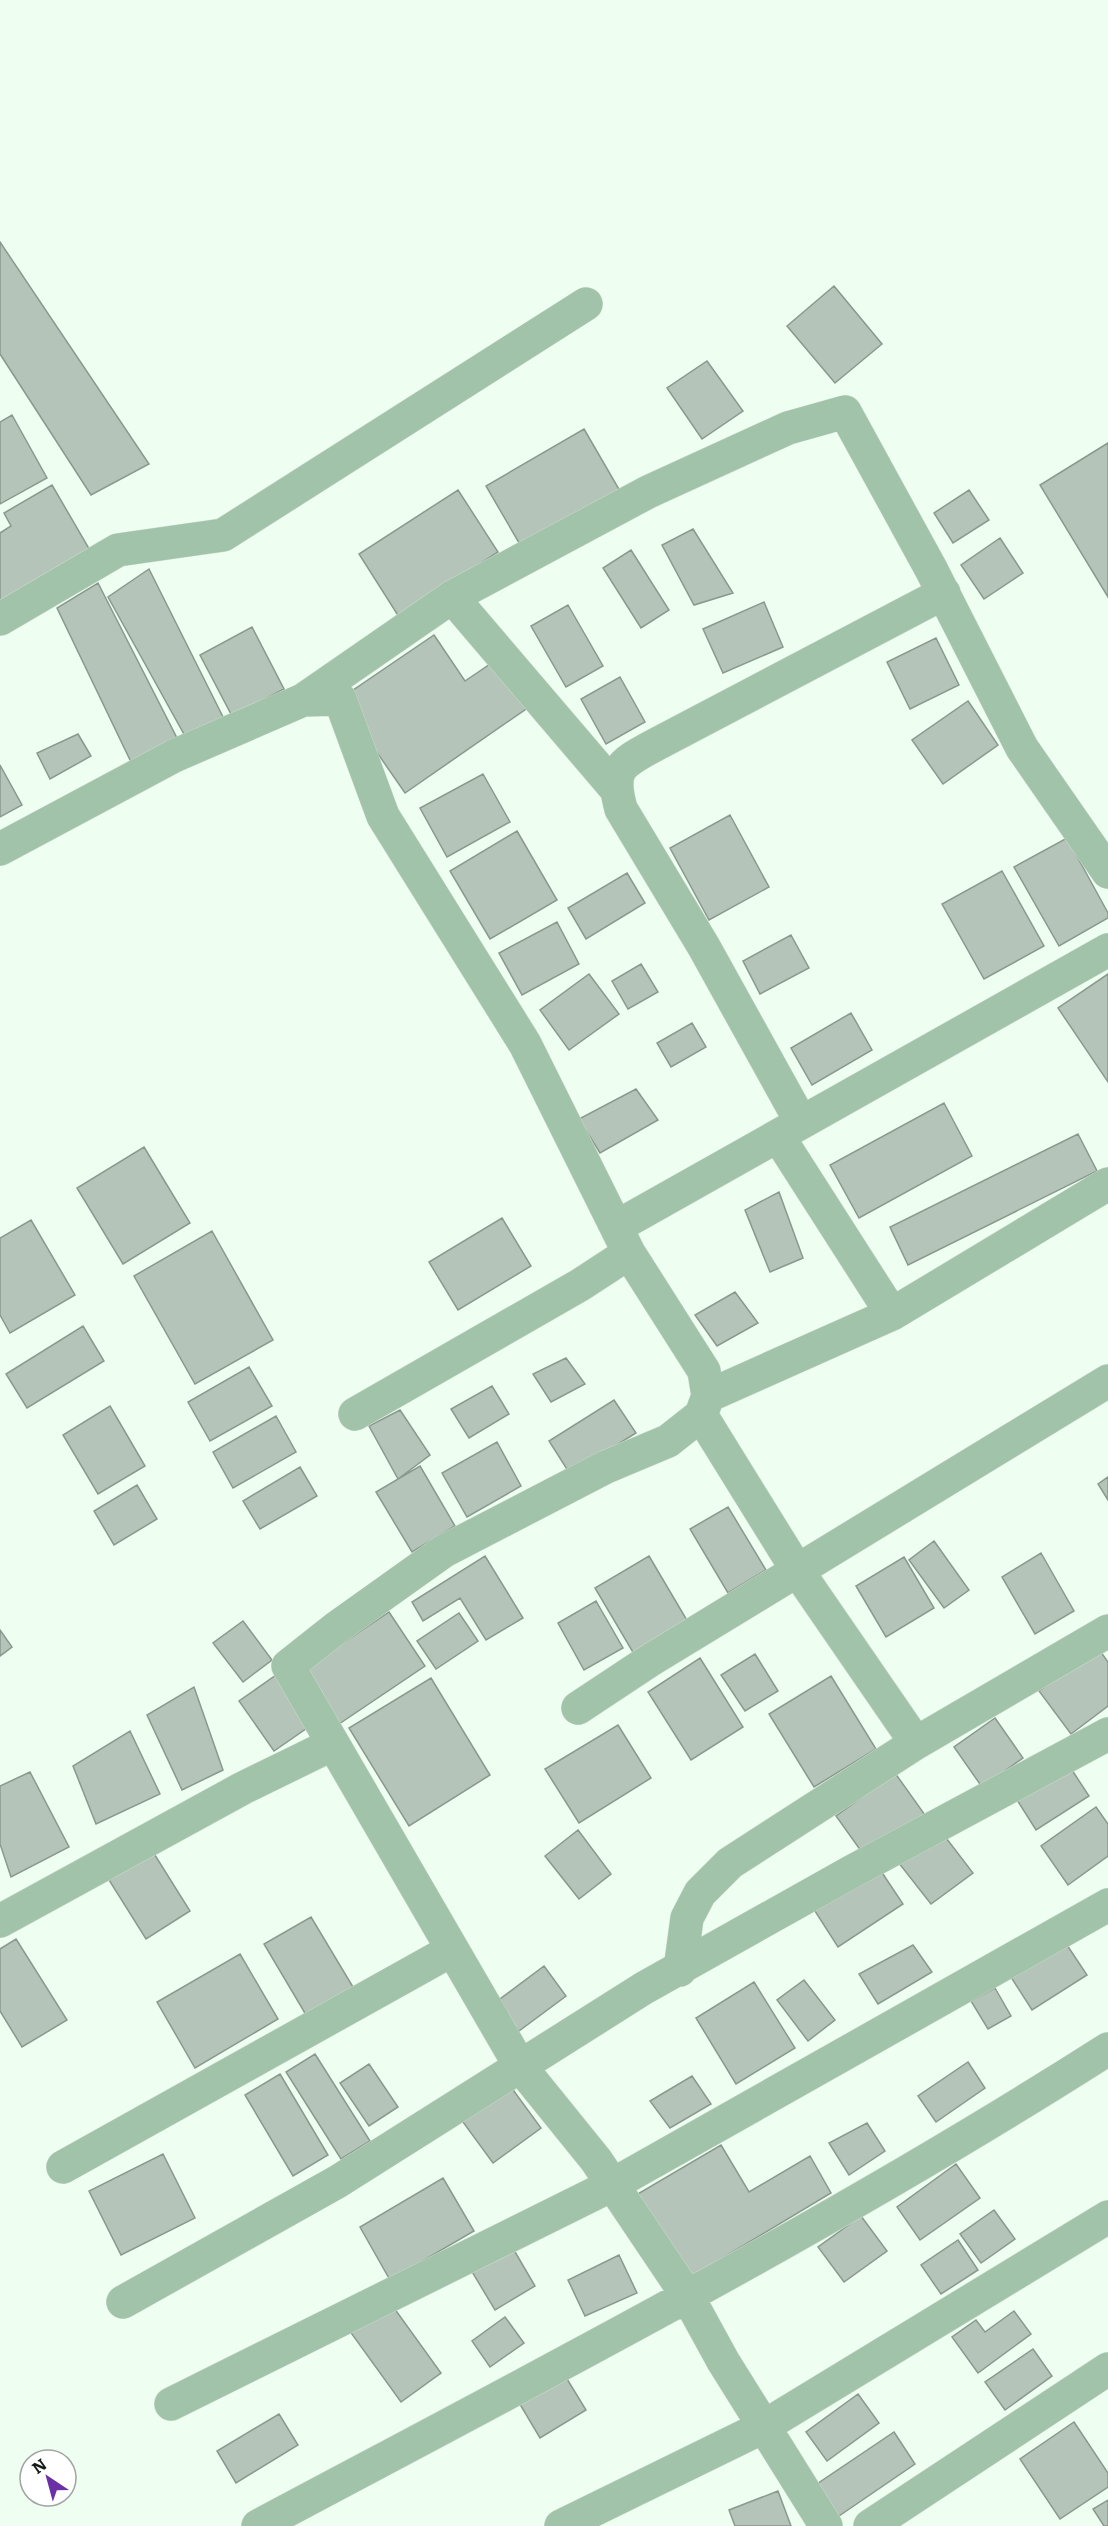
<svg xmlns="http://www.w3.org/2000/svg" width="1108" height="2526" viewBox="0 0 1108 2526" font-family="Literata,serif">
	<style>
		.building { fill: #b4c4b8; stroke: #89998d; stroke-width: 1.5 }
		.lines { fill: none; stroke-linecap: round; stroke-linejoin: round }
		.street-casing { stroke: #cbdbcf; stroke-width: 34 }
		.street { stroke: #a1c3a9; stroke-width: 33 }
	</style>
	<rect width="100%" height="100%" fill="#eefff2"/>
	<path class="building" d="M0,242L149,464L91,495L0,354Z
		M834,286L882,344L835,383L787,326Z
		M707,361L743,411L702,439L667,388Z
		M12,415L47,478L0,504V422Z
		M584,429L620,491L522,548L486,486Z
		M1108,443V597L1040,485Z
		M52,485L91,552L0,605V533L11,526L4,513Z
		M458,490L498,552L399,617L359,554Z
		M969,490L989,520L953,543L934,513Z
		M693,529L733,593L694,605L662,545Z
		M1000,538L1023,573L984,599L961,565Z
		M631,550L669,610L641,628L603,568Z
		M149,569L223,717L185,736L108,597Z
		M98,583L178,740L131,762L57,608Z
		M764,602L783,647L723,673L703,629Z
		M568,605L603,666L566,687L531,626Z
		M252,627L284,689L232,716L200,655Z
		M434,635L465,681L496,660L529,707L405,793L340,699Z
		M936,638L959,685L910,709L887,662Z
		M620,677L645,722L606,744L581,699Z
		M968,701L998,745L943,784L912,740Z
		M78,734L91,756L50,779L37,753Z
		M0,765L22,805L0,817Z
		M483,774L510,822L447,857L420,808Z
		M730,815L769,887L709,920L670,848Z
		M517,831L557,900L490,939L450,871Z
		M1067,838L1108,913V918L1059,946L1014,867Z
		M1002,871L1044,946L984,979L942,904Z
		M627,873L645,903L586,939L568,908Z
		M557,922L579,964L522,995L499,953Z
		M791,935L809,968L760,994L743,961Z
		M641,964L658,992L628,1009L612,981Z
		M589,974L619,1014L569,1050L540,1010Z
		M1108,974V1082L1058,1008Z
		M851,1013L872,1050L812,1085L791,1048Z
		M692,1023L706,1047L671,1067L657,1043Z
		M636,1089L658,1120L600,1153L579,1119Z
		M944,1103L972,1156L859,1218L830,1165Z
		M1078,1134L1097,1171L908,1265L890,1227Z
		M144,1147L190,1223L123,1264L77,1188Z
		M779,1192L803,1258L770,1272L745,1210Z
		M502,1218L531,1266L458,1310L429,1262Z
		M31,1220L75,1295L10,1333L0,1315V1238Z
		M212,1231L273,1340L195,1384L134,1276Z
		M735,1292L758,1323L717,1346L695,1315Z
		M83,1326L104,1361L27,1408L6,1374Z
		M566,1358L585,1384L551,1402L533,1374Z
		M249,1367L272,1406L210,1441L188,1402Z
		M492,1386L509,1414L469,1438L451,1409Z
		M614,1400L636,1433L570,1474L549,1441Z
		M110,1406L145,1466L98,1494L63,1435Z
		M400,1410L430,1455L398,1479L369,1426Z
		M276,1416L296,1452L233,1488L213,1452Z
		M497,1442L521,1486L467,1517L442,1473Z
		M420,1466L455,1526L412,1552L376,1492Z
		M300,1467L317,1496L260,1529L243,1501Z
		M1108,1477V1500L1098,1484Z
		M137,1485L157,1519L114,1545L94,1511Z
		M728,1507L766,1570L728,1593L690,1529Z
		M934,1541L969,1590L944,1608L909,1560Z
		M1041,1553L1074,1611L1035,1634L1002,1577Z
		M485,1556L523,1618L486,1640L460,1598L423,1621L412,1602Z
		M649,1556L688,1622L634,1654L595,1588Z
		M904,1557L934,1608L886,1637L856,1586Z
		M596,1601L623,1648L584,1670L558,1623Z
		M389,1612L425,1666L336,1726L300,1672Z
		M459,1613L478,1641L436,1669L417,1641Z
		M243,1621L272,1660L243,1682L213,1643Z
		M0,1630L12,1647L0,1656Z
		M1098,1648L1108,1662V1706L1071,1734L1039,1691Z
		M755,1654L778,1691L745,1711L721,1675Z
		M700,1658L743,1727L691,1760L648,1692Z
		M276,1675L310,1726L274,1751L239,1701Z
		M831,1676L876,1749L814,1787L769,1714Z
		M431,1678L490,1775L409,1826L349,1728Z
		M194,1687L223,1770L182,1790L147,1715Z
		M995,1718L1023,1758L982,1787L954,1747Z
		M618,1725L651,1778L579,1823L545,1769Z
		M130,1731L160,1794L96,1824L73,1766Z
		M1070,1767L1089,1796L1036,1830L1017,1800Z
		M30,1772L69,1847L11,1877L0,1844V1786Z
		M895,1773L925,1815L866,1858L836,1816Z
		M1096,1807L1108,1824V1856L1068,1885L1041,1846Z
		M578,1830L611,1874L579,1899L545,1856Z
		M940,1830L973,1873L931,1904L898,1862Z
		M153,1852L190,1911L146,1939L109,1880Z
		M877,1865L903,1904L838,1947L813,1908Z
		M311,1917L356,1992L309,2020L264,1944Z
		M16,1939L67,2020L22,2047L0,2011V1949Z
		M1063,1939L1087,1975L1032,2010L1009,1974Z
		M913,1945L932,1972L878,2004L859,1974Z
		M240,1954L278,2019L195,2068L157,2002Z
		M544,1966L566,1996L519,2031L496,2002Z
		M804,1980L835,2020L808,2041L777,2000Z
		M754,1982L795,2048L736,2084L696,2018Z
		M995,1988L1011,2016L988,2029L971,2001Z
		M315,2054L370,2141L341,2159L286,2072Z
		M968,2062L985,2088L936,2122L918,2096Z
		M369,2064L398,2107L369,2126L340,2083Z
		M280,2074L328,2155L293,2176L245,2095Z
		M692,2076L711,2104L670,2128L650,2101Z
		M508,2083L541,2128L493,2163L460,2118Z
		M867,2123L885,2151L849,2175L829,2143Z
		M721,2145L749,2192L810,2156L831,2193L686,2280L636,2195Z
		M163,2154L195,2218L121,2255L89,2191Z
		M956,2164L980,2198L920,2240L897,2207Z
		M443,2178L474,2231L390,2280L360,2227Z
		M994,2210L1015,2239L981,2263L960,2234Z
		M861,2216L887,2251L844,2282L818,2247Z
		M958,2240L978,2270L941,2294L921,2265Z
		M511,2245L535,2286L495,2310L471,2270Z
		M619,2255L637,2293L585,2316L568,2280Z
		M389,2301L441,2373L401,2402L349,2330Z
		M1014,2311L1031,2334L978,2373L952,2337L976,2320L985,2332Z
		M505,2317L524,2343L490,2367L472,2341Z
		M1033,2349L1052,2376L1005,2410L985,2382Z
		M564,2374L586,2410L540,2438L518,2401Z
		M858,2394L879,2423L827,2461L806,2432Z
		M279,2414L298,2445L236,2483L217,2451Z
		M1074,2422L1108,2473V2487L1060,2519L1020,2459Z
		M894,2432L915,2464L836,2518L814,2486Z
		M778,2491L791,2526H735L729,2510Z
		M1108,2500V2526H1104L1093,2509Z"/>
	<g class="lines">
		<defs>
			<path id="street" d="M452,597L615,788
				M0,619L118,550L223,535L586,304
				M303,700L452,597L648,492L788,428L845,412L931,569L1022,748L1108,872
				M0,849L174,756L303,700L340,699L383,816L525,1044L629,1253L704,1371L708,1396L701,1415L668,1441L606,1467L444,1551L336,1628L288,1666L520,2066L596,2160L688,2297L723,2361L826,2526
				M801,1122L704,947L621,809C610,768 620,764 655,745L944,593
				M778,1136L892,1314
				M616,1227L1108,950
				M708,1396L892,1314L1108,1184
				M355,1414L580,1285L629,1253
				M701,1415L797,1570L916,1743
				M578,1708L649,1661L1108,1381
				M0,1921L243,1788L333,1744
				M680,1970L687,1918L700,1893L730,1863L916,1743L1108,1631
				M63,2167L452,1950
				M123,2302L337,2182L644,1988L851,1872L1108,1734
				M171,2404L612,2185L1108,1905
				M258,2526C545,2373 834,2224 1108,2049
				M561,2526L763,2427L1108,2217
				M870,2526L1108,2369"/>
		</defs>
		<use href="#street" class="street-casing"/>
		<use href="#street" class="street"/>
	</g>
	<g transform="translate(48 2478) rotate(324)"><circle r="28" fill="#ffffff" stroke="#a1a4a2" stroke-width="1.5"/>
	<path d="M0-4.5L10 22L0 15L-10 22Z" fill="#6b30a6"/>
	<text y="-9" font-size="16" font-weight="bold" text-anchor="middle" fill="#151b16">N</text>
	</g>
</svg>
